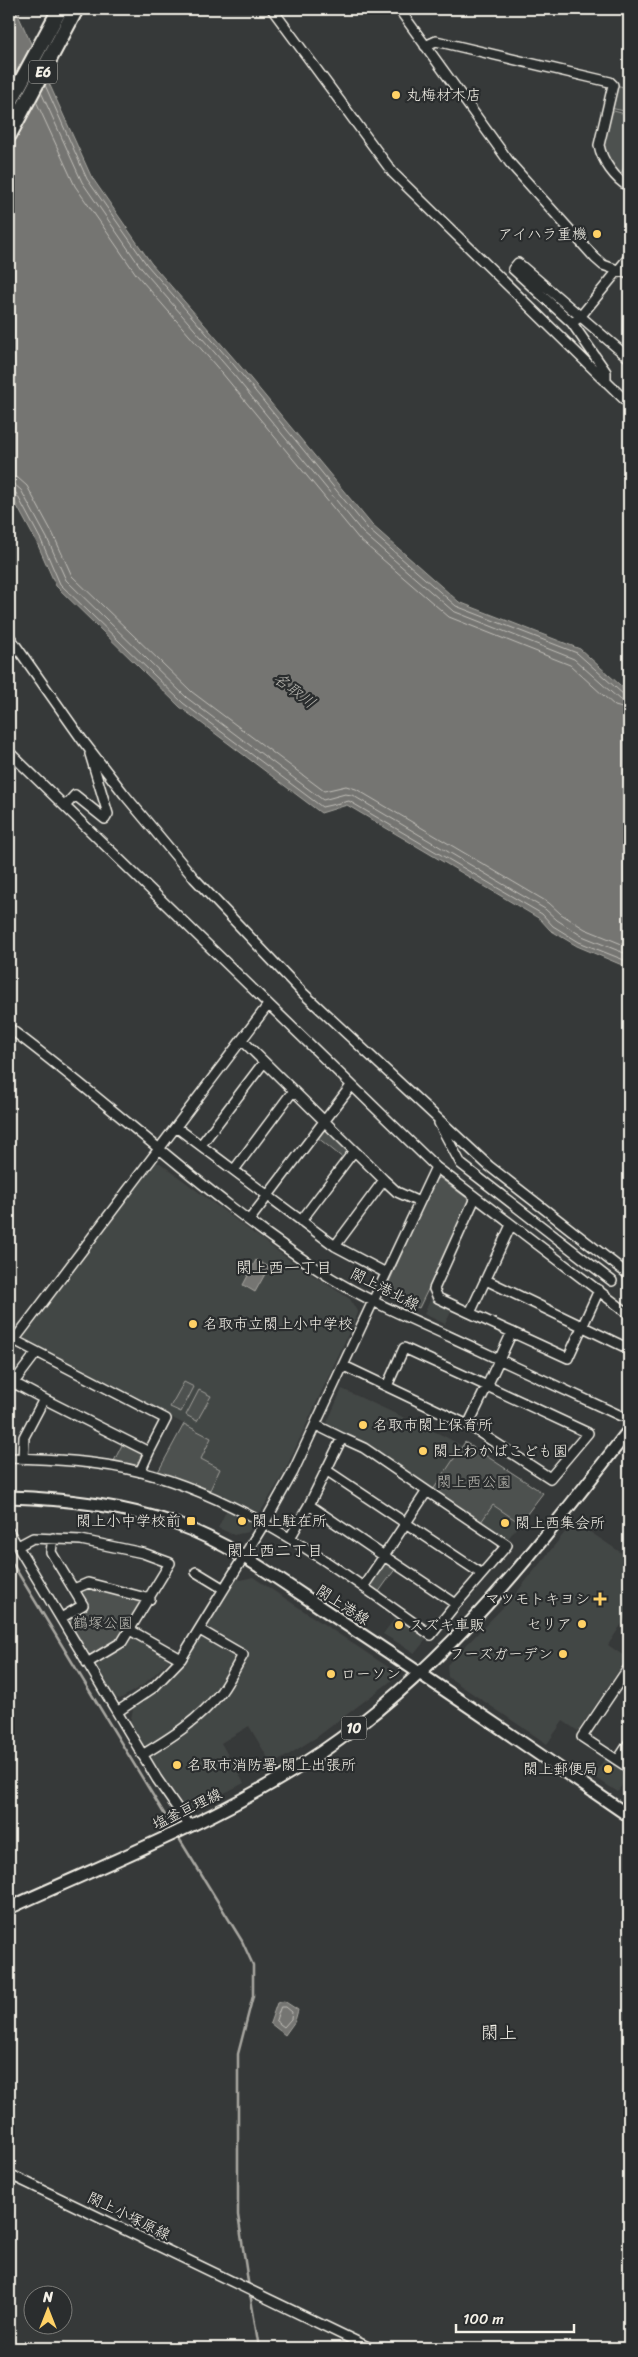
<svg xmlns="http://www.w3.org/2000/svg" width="638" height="2357" viewBox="0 0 638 2357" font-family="Sriracha,'Klee One',sans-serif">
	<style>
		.built { fill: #434645 }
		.green { fill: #4e514f; stroke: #a1a19c }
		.water { fill: #757572; stroke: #a8a7a1 }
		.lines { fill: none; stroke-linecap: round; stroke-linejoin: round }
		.shore { stroke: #c1bfb9; stroke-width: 1 }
		.stream { stroke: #a8a7a1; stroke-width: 2.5 }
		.minor-tunnel { stroke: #525553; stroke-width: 9; stroke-dasharray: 9 4.5; stroke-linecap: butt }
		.minor-casing { stroke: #f4f1e8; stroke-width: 12 }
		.major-casing { stroke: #f4f1e8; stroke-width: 15 }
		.highway-casing { stroke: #f4f1e8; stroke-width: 18 }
		.minor { stroke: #2a2d2e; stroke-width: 9 }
		.major { stroke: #2a2d2e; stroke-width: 11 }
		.highway { stroke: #2a2d2e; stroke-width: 14 }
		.poi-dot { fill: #ffd166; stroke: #2a2d2e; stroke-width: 2 }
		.labels { text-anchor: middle; stroke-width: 4.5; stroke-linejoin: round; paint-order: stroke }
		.shield { fill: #2a2d2e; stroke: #b7b6b0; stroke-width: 1 }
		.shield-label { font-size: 14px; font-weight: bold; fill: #f4f1e8 }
		.poi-label { font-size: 15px; fill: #f4f1e8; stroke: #2a2d2e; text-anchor: start }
		.street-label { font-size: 15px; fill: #f4f1e8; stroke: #2a2d2e }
		.park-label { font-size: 15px; fill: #bab9b2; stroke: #2a2d2e }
		.water-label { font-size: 16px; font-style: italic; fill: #b4b3ad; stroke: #2a2d2e }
		.neighbourhood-label { font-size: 16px; fill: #f4f1e8; stroke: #2a2d2e }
		.quarter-label { font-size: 18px; fill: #f4f1e8; stroke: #2a2d2e }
	</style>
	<rect width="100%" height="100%" fill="#363939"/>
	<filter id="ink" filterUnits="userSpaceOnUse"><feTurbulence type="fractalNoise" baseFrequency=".02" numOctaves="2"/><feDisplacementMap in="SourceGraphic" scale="10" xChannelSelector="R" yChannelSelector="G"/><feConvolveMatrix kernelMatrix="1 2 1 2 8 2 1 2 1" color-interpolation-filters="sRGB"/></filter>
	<g filter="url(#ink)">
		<path class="built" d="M155,1163H160L288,1259L350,1299L358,1313L283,1475L261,1511L257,1512L210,1490L219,1469L200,1459L211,1438L25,1341L24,1334Z
			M431,1298L453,1308L445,1324L424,1314Z
			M342,1389L446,1437L462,1446L433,1490L367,1445L329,1428L327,1423Z
			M493,1505L520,1523L507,1540L481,1522Z
			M228,1507L254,1523L248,1532L234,1535L218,1528Z
			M574,1521L629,1558V1613L608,1645L627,1658L578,1731L563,1721L547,1744L448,1677L447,1665L513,1597Z
			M253,1577L391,1669V1681L317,1737L272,1765L249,1726L221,1743L244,1783L191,1810L186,1809L151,1760L152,1755L181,1738L205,1718L227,1689L249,1655L209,1629V1624L236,1578L240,1580Z
			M397,1615L429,1636L415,1653L383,1634Z
			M136,1636L168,1655L169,1661L143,1685L120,1699L114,1697L96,1668L98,1661L126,1645L130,1638Z
			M203,1636L232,1654L234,1661L218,1689L197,1712L172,1733L147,1746L141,1745L130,1723L134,1705L163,1685L183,1663L199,1637Z
			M606,1757L629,1772L618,1792L593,1776Z"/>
		<path class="green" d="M615,85L629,88V112L610,108Z
			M610,110L629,115V159L619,177C599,147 602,144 610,110Z
			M322,1130H328L347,1149V1155L344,1159L317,1137Z
			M440,1178L468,1199L469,1205L419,1308L384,1293L435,1179Z
			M184,1382L194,1387L181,1412L170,1407Z
			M199,1390L211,1396L197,1421L186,1415Z
			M184,1424L211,1438L201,1459L220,1469L210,1490L158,1472Z
			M465,1442L543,1493L520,1523L493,1505L481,1522L433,1490Z
			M123,1443L141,1453L143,1459C135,1471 125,1465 113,1463Z
			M383,1563H389L396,1568L378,1593L371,1588V1582Z
			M87,1587L138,1599L141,1605L119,1640L93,1655L88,1654L70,1623L71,1617L88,1607L81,1595L82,1590Z"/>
		<path class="water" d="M9,9H20L19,17L91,176L151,263L236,361L372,525L459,602L580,649L629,693V968L577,946L550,930L540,919L347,805L321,813L180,707L56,586L37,543L9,491Z
			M256,1260L269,1267L255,1292L243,1285Z
			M284,2001L298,2010L295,2021L285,2035L270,2023L277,2003Z"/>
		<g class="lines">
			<path class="shore" d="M45,85L87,179L147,265L233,364L368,529L456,606L577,653L624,695L629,696
				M41,92L82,182L142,269L228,368L363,533L453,611L574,659L620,700L629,702
				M36,101L75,186L136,274L222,373L359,539L449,617L570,665L615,706L629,710
				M9,476L18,478L27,486L53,534L72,576L192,692L324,791L346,786L356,789L549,903L561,914L585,929L629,947
				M9,484L15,485L21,490L47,538L66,580L187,698L323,800L345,794L352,795L545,909L557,920L582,936L629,955
				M9,490L16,493L41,540L60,584L183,703L322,807L349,801L542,914L553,926L579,942L629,962
				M281,2007H286L292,2012L291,2019L284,2027L276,2021Z"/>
			<path class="stream" d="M9,1558L174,1830
				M177,1835L242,1941L253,1965V1996L238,2054V2215L249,2288
				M250,2293L259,2348"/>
			<path class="minor-tunnel" d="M621,1416L629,1420"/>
			<defs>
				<path id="minor" d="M272,9L393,173L629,404
					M399,9L510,163L595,258L603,265L629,274
					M425,46L436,41L610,82L613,85L599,145C602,161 615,179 629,187
					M572,323L513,269L518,263L629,358
					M606,382V372L572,323L580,317L629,257
					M9,636L83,741L124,794L194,878L303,993L489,1166L629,1275
					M9,752L436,1167L629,1314
					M65,806L75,795L105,819L108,814L90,754
					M9,1028C118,1109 216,1205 331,1278C370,1302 412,1319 453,1338C509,1364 565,1390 621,1416
					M242,1040L384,1180L397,1192L419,1202
					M439,1123L461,1164L612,1281
					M176,1127L335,1246L386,1273
					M201,1145L264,1062
					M234,1170L293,1091
					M475,1198L434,1289L438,1298L470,1313L511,1225
					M250,1219L351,1086
					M301,1221L354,1151
					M335,1246L384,1180
					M486,1280L629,1349
					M470,1313L568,1358L599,1290
					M9,1347L268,1005
					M37,1352L166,1419L149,1452
					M344,1366L468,1425L487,1386L404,1348L387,1386
					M14,1383L44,1399L24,1437L23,1459
					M9,1389L37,1352L14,1340
					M44,1399L149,1452L140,1472
					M316,1425L342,1438L309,1505L384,1556L427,1491L364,1448L342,1438
					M468,1425L550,1478L588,1433L487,1386L512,1332
					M9,1458C53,1459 98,1461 141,1472C251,1501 340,1571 431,1635L456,1604L384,1556L363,1587
					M326,1470L482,1574L456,1604
					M427,1491L507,1545L482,1574
					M9,1532L117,1712L154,1687L181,1659L265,1522L293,1472L436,1167
					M53,1538L51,1552L83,1605L61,1618
					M290,1538L309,1505
					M18,1546L33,1538L81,1540L143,1553L170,1563L122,1642L87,1663
					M196,1572L224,1589
					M74,1589L88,1583L150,1599
					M130,1630L181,1659
					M629,1667L582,1737L629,1768
					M117,1712L157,1779L189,1825
					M142,1755C172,1737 199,1720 221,1692C229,1681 236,1667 243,1655L200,1630
					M618,1760L629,1743
					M9,2174L370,2348"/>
				<path id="major" d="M9,1497C66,1499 121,1505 176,1524C235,1545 286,1585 338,1619C436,1683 533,1750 629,1816
					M9,1908C118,1858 243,1810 340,1739C456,1655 542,1542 629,1430"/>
				<path id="highway" d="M9,104L60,9
					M9,135L76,9"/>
			</defs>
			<use href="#minor" class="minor-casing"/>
			<use href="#major" class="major-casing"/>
			<use href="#highway" class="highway-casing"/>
			<use href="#minor" class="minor"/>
			<use href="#major" class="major"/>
			<use href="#highway" class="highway"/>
		</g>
	</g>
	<g class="poi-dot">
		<circle cx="396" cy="95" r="5"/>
		<circle cx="597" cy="234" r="5"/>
		<circle cx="193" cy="1324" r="5"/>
		<circle cx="363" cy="1425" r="5"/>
		<circle cx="423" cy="1451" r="5"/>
		<rect x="186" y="1516" width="10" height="10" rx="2.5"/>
		<circle cx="242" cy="1521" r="5"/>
		<circle cx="505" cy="1523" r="5"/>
		<path d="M597.5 1591.5h5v5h5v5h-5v5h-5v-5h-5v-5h5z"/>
		<circle cx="582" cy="1624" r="5"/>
		<circle cx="399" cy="1625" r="5"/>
		<circle cx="563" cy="1654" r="5"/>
		<circle cx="331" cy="1674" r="5"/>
		<circle cx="177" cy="1765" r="5"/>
		<circle cx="608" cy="1769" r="5"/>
	</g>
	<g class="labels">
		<g class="shield">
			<rect x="29" y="60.5" width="28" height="23" rx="4"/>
			<rect x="341.5" y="1716.5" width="25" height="23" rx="4"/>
		</g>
		<g class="shield-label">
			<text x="43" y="77">E6</text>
			<text x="354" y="1733">10</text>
		</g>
		<g class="poi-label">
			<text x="406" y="100">丸梅材木店</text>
			<text x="587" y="239" text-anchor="end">アイハラ重機</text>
			<text x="203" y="1329">名取市立閖上小中学校</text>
			<text x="373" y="1430">名取市閖上保育所</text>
			<text x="433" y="1456">閖上わかばこども園</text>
			<text x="181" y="1526" text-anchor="end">閖上小中学校前</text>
			<text x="252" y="1526">閖上駐在所</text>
			<text x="515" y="1528">閖上西集会所</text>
			<text x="590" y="1604" text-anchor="end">マツモトキヨシ</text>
			<text x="572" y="1629" text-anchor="end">セリア</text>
			<text x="409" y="1630">スズキ車販</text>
			<text x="553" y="1659" text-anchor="end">フーズガーデン</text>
			<text x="341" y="1679">ローソン</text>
			<text x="187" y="1770">名取市消防署 閖上出張所</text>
			<text x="598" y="1774" text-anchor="end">閖上郵便局</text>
		</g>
		<g class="street-label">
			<text transform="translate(385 1289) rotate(27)" y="5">閖上港北線</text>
			<text transform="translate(343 1605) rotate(33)" y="5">閖上港線</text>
			<text transform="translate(187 1809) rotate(-26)" y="5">塩釜亘理線</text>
			<text transform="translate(129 2216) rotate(26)" y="5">閖上小塚原線</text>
		</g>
		<g class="park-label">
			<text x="474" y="1487">閖上西公園</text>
			<text x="103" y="1628">鶴塚公園</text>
		</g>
		<g class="water-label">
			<text transform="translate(295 690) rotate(37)" y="6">名取川</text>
		</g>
		<g class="neighbourhood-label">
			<text x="284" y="1273">閖上西一丁目</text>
			<text x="275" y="1556">閖上西二丁目</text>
		</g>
		<g class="quarter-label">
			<text x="499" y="2039">閖上</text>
		</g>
	</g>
	<rect width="638" height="2357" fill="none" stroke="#2a2d2e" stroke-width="30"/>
	<rect x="15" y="15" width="608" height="2327" fill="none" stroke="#f4f1e8" stroke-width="2" filter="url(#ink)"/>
	<g transform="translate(48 2310)"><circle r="24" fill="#2a2d2e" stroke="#7b7b78"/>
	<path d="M0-4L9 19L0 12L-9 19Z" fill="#ffd166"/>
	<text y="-8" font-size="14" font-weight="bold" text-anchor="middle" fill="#f4f1e8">N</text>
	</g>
	<path d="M456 2324v8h118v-8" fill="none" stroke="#f4f1e8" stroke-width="2.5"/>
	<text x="463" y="2324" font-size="15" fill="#f4f1e8" stroke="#2a2d2e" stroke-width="4" paint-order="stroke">100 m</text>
</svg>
